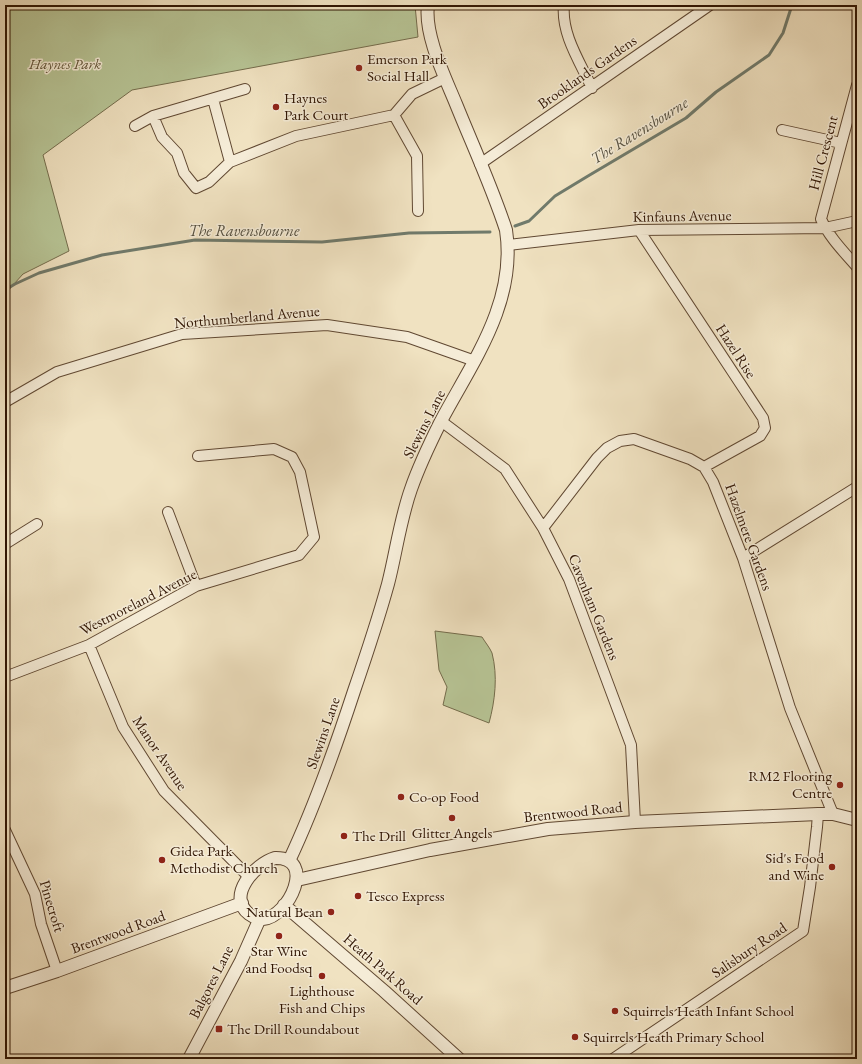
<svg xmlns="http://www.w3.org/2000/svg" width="862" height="1064" viewBox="0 0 862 1064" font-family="'EB Garamond',serif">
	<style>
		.green { fill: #b7c495; stroke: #746c4c }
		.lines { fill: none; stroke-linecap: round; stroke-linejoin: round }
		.stream { stroke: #707a6b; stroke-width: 3 }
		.minor-casing { stroke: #604832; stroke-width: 12 }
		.tertiary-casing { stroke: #604832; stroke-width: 14 }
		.minor { stroke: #f5ecd7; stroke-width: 10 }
		.tertiary { stroke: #f5ecd7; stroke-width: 12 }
		.poi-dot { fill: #8f2418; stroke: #f5ecd7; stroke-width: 1.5 }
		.labels { text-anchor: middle; stroke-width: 3; stroke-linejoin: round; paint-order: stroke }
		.poi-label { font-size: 15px; fill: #301503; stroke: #f5ecd7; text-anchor: start }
		.park-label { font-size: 15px; font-style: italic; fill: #5f5236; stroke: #f5ecd7 }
		.street-label { font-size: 15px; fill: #301503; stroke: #f5ecd7 }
		.water-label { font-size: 16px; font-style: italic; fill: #555040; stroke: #f5ecd7 }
	</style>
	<rect width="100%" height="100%" fill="#f0e2c1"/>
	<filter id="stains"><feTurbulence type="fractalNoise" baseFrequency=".005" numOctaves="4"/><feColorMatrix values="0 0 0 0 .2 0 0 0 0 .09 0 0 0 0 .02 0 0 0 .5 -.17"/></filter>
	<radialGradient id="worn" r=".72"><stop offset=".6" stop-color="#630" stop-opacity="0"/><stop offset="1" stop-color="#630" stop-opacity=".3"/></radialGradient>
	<path class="green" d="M5,5H415L418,37L132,90L43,155L69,251L23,274L5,294Z
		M435,631L482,637C485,642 490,648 492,653C498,676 495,701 489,723L443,705L447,687L439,670Z"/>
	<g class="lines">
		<path class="stream" d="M515,226L529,221L555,196L588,176L686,118L716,92L769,55L783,33L792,5
			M5,290L15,284L39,273L102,255L195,240L322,242L409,233L490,232"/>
		<defs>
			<path id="minor" d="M564,5C561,34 580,62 592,88
				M857,85L821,219C829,237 844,252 857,267
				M213,99L230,162
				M394,115L417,156L418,211
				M153,116L162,137L177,153L184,173L196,188L209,182L230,162L296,136L394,115L412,94L445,78
				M135,126L153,116L245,89
				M782,130L841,143
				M480,164L710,5
				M639,230L763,418L765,428L760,436L704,467
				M508,245L639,230L825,228L857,221
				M5,402L57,372L182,334L327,325L407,337L475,361
				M441,421L505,469L543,528L569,579L631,745L635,822
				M168,512L196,586
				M543,528L597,458L607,448L620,441L634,439L690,459L704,467L713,482L743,558L790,708L833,814
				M5,544L37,524
				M743,558L857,487
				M89,645L123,727L164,791L249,877
				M5,677L89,645L196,586L299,555L314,537L300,472L292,457L274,449L198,456
				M5,830L35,894L41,924L57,971
				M613,1059L803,931L810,887L817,827L818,814"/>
			<path id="tertiary" d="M275,858C317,857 289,917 263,919C258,919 253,917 249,914C226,896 255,864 275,858Z
				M289,861C315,806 335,749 354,691C366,656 378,620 388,584C396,553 400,520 411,489C419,466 430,443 441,421C473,361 517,302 506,230C492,187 473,146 456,104C445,77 424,35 428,5
				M297,880L430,850L548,829L635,822L818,814H833L857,820
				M284,905L384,991L459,1059
				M5,988L57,971L242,903
				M189,1059L241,961L260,918"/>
		</defs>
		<use href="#minor" class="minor-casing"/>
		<use href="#tertiary" class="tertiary-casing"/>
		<use href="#minor" class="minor"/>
		<use href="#tertiary" class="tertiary"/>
	</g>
	<g class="poi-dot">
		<circle cx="359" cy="68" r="4"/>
		<circle cx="276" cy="107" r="4"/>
		<circle cx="840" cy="785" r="4"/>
		<circle cx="401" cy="797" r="4"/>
		<circle cx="452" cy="818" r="4"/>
		<circle cx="344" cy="836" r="4"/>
		<circle cx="162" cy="860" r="4"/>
		<circle cx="832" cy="867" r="4"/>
		<circle cx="358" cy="896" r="4"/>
		<circle cx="331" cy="912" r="4"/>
		<circle cx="279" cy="936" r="4"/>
		<circle cx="322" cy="976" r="4"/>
		<circle cx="615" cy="1011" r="4"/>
		<rect x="215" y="1025" width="8" height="8" rx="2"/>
		<circle cx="575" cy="1037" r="4"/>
	</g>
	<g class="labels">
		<g class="poi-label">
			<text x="367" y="64">Emerson Park<tspan x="367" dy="17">Social Hall</tspan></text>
			<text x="284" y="103">Haynes<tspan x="284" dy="17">Park Court</tspan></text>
			<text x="832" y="781" text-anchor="end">RM2 Flooring<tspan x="832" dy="17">Centre</tspan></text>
			<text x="409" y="802">Co-op Food</text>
			<text x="452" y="838" text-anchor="middle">Glitter Angels</text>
			<text x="352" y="841">The Drill</text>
			<text x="170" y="856">Gidea Park<tspan x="170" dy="17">Methodist Church</tspan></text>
			<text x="824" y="863" text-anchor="end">Sid's Food<tspan x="824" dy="17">and Wine</tspan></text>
			<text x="366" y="901">Tesco Express</text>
			<text x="323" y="917" text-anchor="end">Natural Bean</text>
			<text x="279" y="956" text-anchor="middle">Star Wine<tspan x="279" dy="17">and Foodsq</tspan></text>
			<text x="322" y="996" text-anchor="middle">Lighthouse<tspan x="322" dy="17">Fish and Chips</tspan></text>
			<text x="623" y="1016">Squirrels Heath Infant School</text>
			<text x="227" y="1034">The Drill Roundabout</text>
			<text x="583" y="1042">Squirrels Heath Primary School</text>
		</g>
		<g class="park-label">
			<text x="65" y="69">Haynes Park</text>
		</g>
		<g class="street-label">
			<text transform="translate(587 72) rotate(-35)" y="5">Brooklands Gardens</text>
			<text transform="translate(823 153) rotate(-75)" y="5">Hill Crescent</text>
			<text transform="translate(682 216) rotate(-1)" y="5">Kinfauns Avenue</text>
			<text transform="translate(247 317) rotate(-5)" y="5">Northumberland Avenue</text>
			<text transform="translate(736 351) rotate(57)" y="5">Hazel Rise</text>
			<text transform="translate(424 424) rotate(-63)" y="5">Slewins Lane</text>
			<text transform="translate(749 537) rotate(70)" y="5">Hazelmere Gardens</text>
			<text transform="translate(138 602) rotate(-27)" y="5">Westmoreland Avenue</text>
			<text transform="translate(594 607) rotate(68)" y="5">Cavenham Gardens</text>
			<text transform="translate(323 733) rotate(-71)" y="5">Slewins Lane</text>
			<text transform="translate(160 753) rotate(56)" y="5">Manor Avenue</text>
			<text transform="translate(573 812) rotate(-6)" y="5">Brentwood Road</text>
			<text transform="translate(52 906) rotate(73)" y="5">Pinecroft</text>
			<text transform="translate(118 932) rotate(-20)" y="5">Brentwood Road</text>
			<text transform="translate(749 950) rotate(-34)" y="5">Salisbury Road</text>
			<text transform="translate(383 969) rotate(41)" y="5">Heath Park Road</text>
			<text transform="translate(211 982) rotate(-63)" y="5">Balgores Lane</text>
		</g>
		<g class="water-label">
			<text transform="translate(639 130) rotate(-32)" y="6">The Ravensbourne</text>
			<text x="244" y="236">The Ravensbourne</text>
		</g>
	</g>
	<rect width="862" height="1064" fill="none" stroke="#f0e2c1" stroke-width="20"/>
	<rect x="6" y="6" width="850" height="1052" fill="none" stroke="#301503" stroke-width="2"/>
	<rect x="10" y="10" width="842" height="1044" fill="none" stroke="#301503"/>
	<rect width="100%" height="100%" filter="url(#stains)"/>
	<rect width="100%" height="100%" fill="url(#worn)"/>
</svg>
